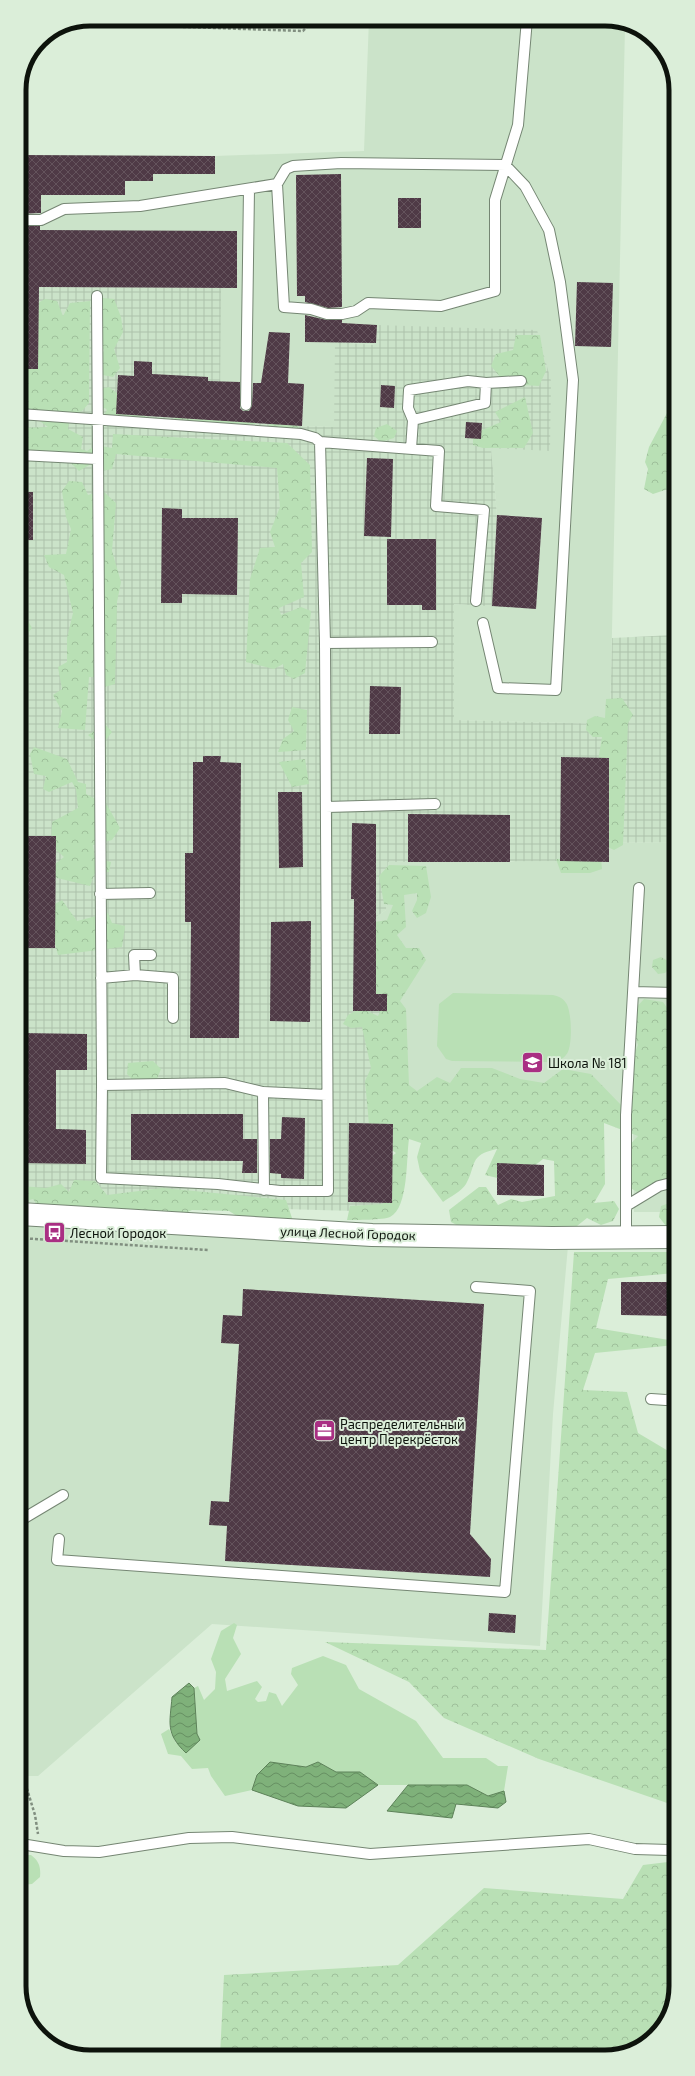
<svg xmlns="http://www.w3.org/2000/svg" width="695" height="2076" viewBox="0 0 695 2076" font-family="'Exo 2',sans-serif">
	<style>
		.built { fill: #cbe3c9 }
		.industrial { fill: url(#industrial-grid) }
		.green { fill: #b9e0b5 }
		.forest { fill: url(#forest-crowns) }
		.water { fill: url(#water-waves); stroke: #5d8259 }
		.building { fill: url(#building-cross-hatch) }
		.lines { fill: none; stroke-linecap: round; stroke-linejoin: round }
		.lane-casing { stroke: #758673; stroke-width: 12 }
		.secondary-casing { stroke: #758673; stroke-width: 24 }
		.path { stroke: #818f80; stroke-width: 2.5; stroke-dasharray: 3 2; stroke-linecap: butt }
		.lane { stroke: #fff; stroke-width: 10 }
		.secondary { stroke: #fff; stroke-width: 22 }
		.labels { text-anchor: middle; stroke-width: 4; stroke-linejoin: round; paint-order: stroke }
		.poi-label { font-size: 13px; fill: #0d130c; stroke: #dbeed9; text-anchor: start }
		.street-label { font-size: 13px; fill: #0d130c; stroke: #dbeed9 }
		.rim { fill: none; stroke: #0d130c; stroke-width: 5 }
	</style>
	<defs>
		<pattern id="industrial-grid" width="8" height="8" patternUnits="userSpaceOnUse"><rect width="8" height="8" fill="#cbe3c9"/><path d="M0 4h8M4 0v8" fill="none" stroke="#adc2ab"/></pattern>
		<pattern id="forest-crowns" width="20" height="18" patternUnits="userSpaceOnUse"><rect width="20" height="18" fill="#b9e0b5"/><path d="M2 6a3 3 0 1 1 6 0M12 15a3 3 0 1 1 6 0" fill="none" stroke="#9ebf9a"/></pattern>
		<pattern id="water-waves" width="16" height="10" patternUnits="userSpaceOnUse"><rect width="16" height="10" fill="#7fb17a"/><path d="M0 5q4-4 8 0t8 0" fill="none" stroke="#668f62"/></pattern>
		<pattern id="building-cross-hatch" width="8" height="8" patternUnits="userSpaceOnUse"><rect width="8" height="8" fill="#4f3a46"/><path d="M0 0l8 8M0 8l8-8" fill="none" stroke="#64535c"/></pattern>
	</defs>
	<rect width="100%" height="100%" fill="#dbeed9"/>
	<path class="built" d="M369,19H610L625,26L610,724L454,720V604L536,608L542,518L497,515L491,448L377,325L376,345L342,342L334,427L302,426L220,408V288L58,287L19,263V155L215,156L364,151Z
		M675,842V1212H634L633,1115L393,1124L376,994V917L386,910L388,862H510L608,843Z
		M20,1224L346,1245L429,1247L568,1246L553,1414L540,1646L212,1624L38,1776H21Z"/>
	<path class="industrial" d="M19,263L59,287L221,288L220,408L302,426L334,427L335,342L376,345L377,325L537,330L551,381L550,451L491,448L497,515L542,518L536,609L454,604V720L610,724L612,638L674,635L675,842L609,843L560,861L388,862L386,910L376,917V993L387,994L393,1124L392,1212L20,1202Z"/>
	<path class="green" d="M453,993L553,995C558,996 563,998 566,1003C572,1011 573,1048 566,1055C562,1060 558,1060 552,1062L452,1061L446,1059L437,1046L439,1004Z
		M234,1623L237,1625L233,1638L241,1654L225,1679L227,1691L257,1681L262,1687L255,1699L258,1702L266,1701L269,1692L276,1694L282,1706L298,1685L291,1674L292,1668L323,1656L346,1665L359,1689L416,1721L443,1758H486L498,1766H508L504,1791L488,1796L467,1785H378L360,1772H336L318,1762L306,1767L270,1762L257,1775L252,1790L225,1796L211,1776L208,1768L192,1769L181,1756L168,1754L161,1734L169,1729L176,1743L197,1734L194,1688L198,1686L204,1700L215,1689L216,1672L211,1659L221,1631Z
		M21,1855H31C39,1861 41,1867 40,1877L32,1884L21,1885Z"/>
	<path class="forest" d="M102,298L114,299L121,317L123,332L114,349L120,368L113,377L103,375L99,363L104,350L92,336L93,307Z
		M45,299L57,301L63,316L70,303L90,301L89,403L82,411L70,415L68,429L83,437L81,449L87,451L96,445L112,448L113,434L287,443L310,465L312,552L301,563L304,597L279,608L281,615L301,607L311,611L305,673L294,679L286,675L283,664L274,669L246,662L250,579L260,548L275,547L270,532L280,507L277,468L116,454L112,469L102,471L91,464L79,471L70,462L20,457V428L48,427L27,412L20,416L19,377L26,376L35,344L31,307Z
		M516,335H540L546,371L539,386L506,384L491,366L496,354L513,350Z
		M109,387L118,394L117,404L150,408L144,418L134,417L110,427L100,422L107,410L105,408L96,410L93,401L104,388Z
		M525,397L533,433L524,448H483L473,445V434L501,422L495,412Z
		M674,412V444L671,450L670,469L674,471V487L653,494L644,489L648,469L645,462L649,447L667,413Z
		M295,415L299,427L278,435L269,428V417Z
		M257,416L255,424L226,427L176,422L174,417Z
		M387,424L397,431L394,438L381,442L374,436L376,428Z
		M69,481L82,482L88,495L103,491L116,503L112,551L121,582L117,602L115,684L94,690V677H89L85,730L58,728L62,711L53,695L62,689L58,667L67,662V638L73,613L64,575L49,567L44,555L66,554L71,529L66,517L62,491Z
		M20,616L26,617L32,628L22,641L20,640Z
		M622,698L633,715L628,723L623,845L614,850L599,843L597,767L602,737H593L586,730L587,720L595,716L605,718L606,699Z
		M292,707L307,710L306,750L278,752L283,739L294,731L288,720Z
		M105,724L112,732L105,741L96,742L88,735Z
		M34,747L67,759L78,782L86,784V794L107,805L120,828L112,840L93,845L95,858L111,862L109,872L95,873L90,886L53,877L50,868L64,857L51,845L52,822L78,808L76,789L72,782L49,792L43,789L46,776L34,774L30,754Z
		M305,759L309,784L292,787L279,762Z
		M601,858L602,869L590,873H561L556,859Z
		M389,865L426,866L431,897L426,913L417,918L412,911L417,900V893L404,895L406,927L397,935L406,948H419L426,960L400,1001L406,1009L409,1085L417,1091L437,1077L450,1083L461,1068H492L520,1079L544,1083L563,1069L591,1074L623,1107L624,1079L638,1045L633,1030L634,1010L644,999L663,1002L675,1019V1148L673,1176L639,1193L622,1183L623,1152L638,1136L604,1123L605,1184L594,1203L614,1201L619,1209L613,1221L601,1225L587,1218L577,1226L531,1235L470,1232L451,1222L449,1210L479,1187H486L498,1205L511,1199L522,1202L555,1196L554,1161L543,1159L514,1182L485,1175L497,1149C468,1155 477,1165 466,1184C462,1191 450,1197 443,1202L420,1171L417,1157L421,1143L409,1139C406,1157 409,1208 390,1217C384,1220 355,1220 347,1220L350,1206L383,1204C378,1180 374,1169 396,1153L370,1135L365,1081L371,1068L362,1027L351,1028L343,1024L348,1015L361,1008L378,1016L383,1005L370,1001L369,923L387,920L393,905L384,904L379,876Z
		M62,900L77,921L108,913L112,923L125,926L122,947L58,955L46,909Z
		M675,954V971L671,967L665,973L658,974L652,967L653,960L661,957L668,961Z
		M153,1061L161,1069L157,1079L137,1084L127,1074L128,1063Z
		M74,1180L95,1181L107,1195L163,1188L286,1200L292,1218L290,1223L263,1232L229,1211L192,1210L171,1220L45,1216L33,1199L20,1203V1186L46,1188L61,1184L69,1192Z
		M675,1201V1226H666L659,1217L661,1206Z
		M574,1252H675V1273L608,1279L596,1328L675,1341V1345L595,1353L583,1390L627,1392L638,1433L675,1455L676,1806L539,1759L444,1718L409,1682L325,1642L546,1650Z
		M676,1861V1986L661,2029L623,2055L220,2056L224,1975L398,1965L484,1888L623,1899L643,1865Z"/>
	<path class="water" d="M169,19H294L291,22Z
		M189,1683L194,1688L197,1734L200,1740L186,1753C165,1733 170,1723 172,1697Z
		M270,1762L306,1767L318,1762L336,1772H360L378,1785L346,1808L298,1806L252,1790L257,1775Z
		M408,1785H467L488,1796L504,1791L506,1802L498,1808L456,1804L452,1818L387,1811Z"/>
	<path class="building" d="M19,155L215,156V174H153V181H125V195H41V213L19,214Z
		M341,174L342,307L328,308L305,302V296H297L296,175Z
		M398,198H421V228H398Z
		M19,226H40V230L237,231V288L39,287L38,369H19Z
		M577,282L613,283L611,347L575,346Z
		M305,315L327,320H342V323L377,325L376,343L305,342Z
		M269,332L290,333L288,383L304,384L302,426L116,414L118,375L134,376V361L152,362V374L208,377V381L240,382V408L243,411H249L252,405L253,383H261Z
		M381,385L395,386L394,408L380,407Z
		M466,422L482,423L481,439L465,438Z
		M367,458L393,459L391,537L364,536Z
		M20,492H33V540H20Z
		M162,508L182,509V518H238L237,595L182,594V603H161Z
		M497,515L542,518L536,609L492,606Z
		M387,539H436V610H422V605H387Z
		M370,686L401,687L400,734H369Z
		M203,756H221L220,762L241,763L239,1038H190L191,922H185V853H193V762H203Z
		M561,757L609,758V862L560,861Z
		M278,792H302L303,867L279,868Z
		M408,814L510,815V862H408Z
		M352,823L376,824V994H387V1011H353L354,899H351Z
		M20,836H56L55,948H20Z
		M311,921L310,1022L270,1021L271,922Z
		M20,1033L87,1034V1070H56V1129L86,1130V1164L20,1163Z
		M131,1114H243V1139H257V1173H242L243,1161L131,1160Z
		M282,1117L305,1118L304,1179L281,1178V1174L270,1173V1139H281Z
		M349,1123L393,1124L392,1203L348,1202Z
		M497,1163L544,1165V1196L497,1195Z
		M621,1282H675V1316L621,1315Z
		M243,1289L484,1304L470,1534L491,1559L490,1577L225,1561L227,1526L209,1525L211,1501L229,1502L239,1344L221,1343L223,1315L242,1316Z
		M489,1613L516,1615L515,1633L488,1631Z"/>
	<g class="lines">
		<defs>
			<path id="lane" d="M277,184L284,307L311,309L327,314H342L356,311L368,303L441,306L495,291V200L518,125L527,19
				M19,220H41L64,209L140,206L277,184L286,169L293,166L341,163L505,165L525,186L549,230L560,282L573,380L556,690L498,688L483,623
				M486,383L521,381
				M246,405L249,189
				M20,414L301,434L315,438L320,442L325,643L328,1191H280L218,1184L101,1178L102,1085L97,296
				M320,442L439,451L436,506L484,510L476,601
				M411,449L413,420L408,408L409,390L468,381L486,383L485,403L413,420
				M20,455L97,459
				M325,643L432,642
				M326,807L435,804
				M100,894L150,893
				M135,975L134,955H151
				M101,978L135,975L173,978V1018
				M633,992L675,993
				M102,1085L225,1083L263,1092L327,1095
				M263,1092L264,1190
				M626,1206L659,1186L675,1182
				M626,1237V1115L639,888
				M651,1399L666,1400L675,1398
				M21,1520L63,1495
				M59,1539L57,1560L505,1592L530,1291L476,1287
				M21,1844L64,1851L99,1852L189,1838L232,1837L370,1854L589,1839L635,1849L670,1850L676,1848"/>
			<path id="secondary" d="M20,1214L372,1235L552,1238L675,1237"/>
		</defs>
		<use href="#lane" class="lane-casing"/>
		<use href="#secondary" class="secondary-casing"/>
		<path class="path" d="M68,23L303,31L314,19
			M20,1238L208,1250
			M21,1775L25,1779L27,1789L35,1815L38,1834"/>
		<use href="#lane" class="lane"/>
		<use href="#secondary" class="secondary"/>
	</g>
	<defs>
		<symbol id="school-square" viewBox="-11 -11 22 22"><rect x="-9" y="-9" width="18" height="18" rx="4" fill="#a92f83" stroke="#dbeed9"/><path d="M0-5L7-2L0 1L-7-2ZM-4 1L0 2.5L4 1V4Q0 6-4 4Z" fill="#fff"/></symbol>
		<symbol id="bus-square" viewBox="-11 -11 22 22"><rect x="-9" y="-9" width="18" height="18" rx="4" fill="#a92f83" stroke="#dbeed9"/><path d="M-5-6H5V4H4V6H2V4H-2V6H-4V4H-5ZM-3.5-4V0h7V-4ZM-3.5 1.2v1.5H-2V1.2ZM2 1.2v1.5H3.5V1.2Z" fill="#fff"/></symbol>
		<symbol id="office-square" viewBox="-11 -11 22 22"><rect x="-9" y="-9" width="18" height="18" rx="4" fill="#a92f83" stroke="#dbeed9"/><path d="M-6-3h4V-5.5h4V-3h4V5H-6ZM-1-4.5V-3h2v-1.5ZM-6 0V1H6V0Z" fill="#fff"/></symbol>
	</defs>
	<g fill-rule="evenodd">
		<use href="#school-square" x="520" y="1050" width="25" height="25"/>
		<use href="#bus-square" x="42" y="1220" width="25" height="25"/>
		<use href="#office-square" x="312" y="1418" width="25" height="25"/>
	</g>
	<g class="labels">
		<g class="poi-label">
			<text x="548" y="1068">Школа № 181</text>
			<text x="70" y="1238">Лесной Городок</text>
			<text x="340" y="1429">Распределительный<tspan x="340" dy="15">центр Перекрёсток</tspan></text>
		</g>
		<g class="street-label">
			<text transform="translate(348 1233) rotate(2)" y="5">улица Лесной Городок</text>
		</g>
	</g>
	<path d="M0 0H695V2076H0ZM90 26H605A64 64 0 0 1 669 90V1986A64 64 0 0 1 605 2050H90A64 64 0 0 1 26 1986V90A64 64 0 0 1 90 26Z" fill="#dbeed9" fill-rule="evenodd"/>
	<path class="rim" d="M90 26H605A64 64 0 0 1 669 90V1986A64 64 0 0 1 605 2050H90A64 64 0 0 1 26 1986V90A64 64 0 0 1 90 26Z"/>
</svg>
